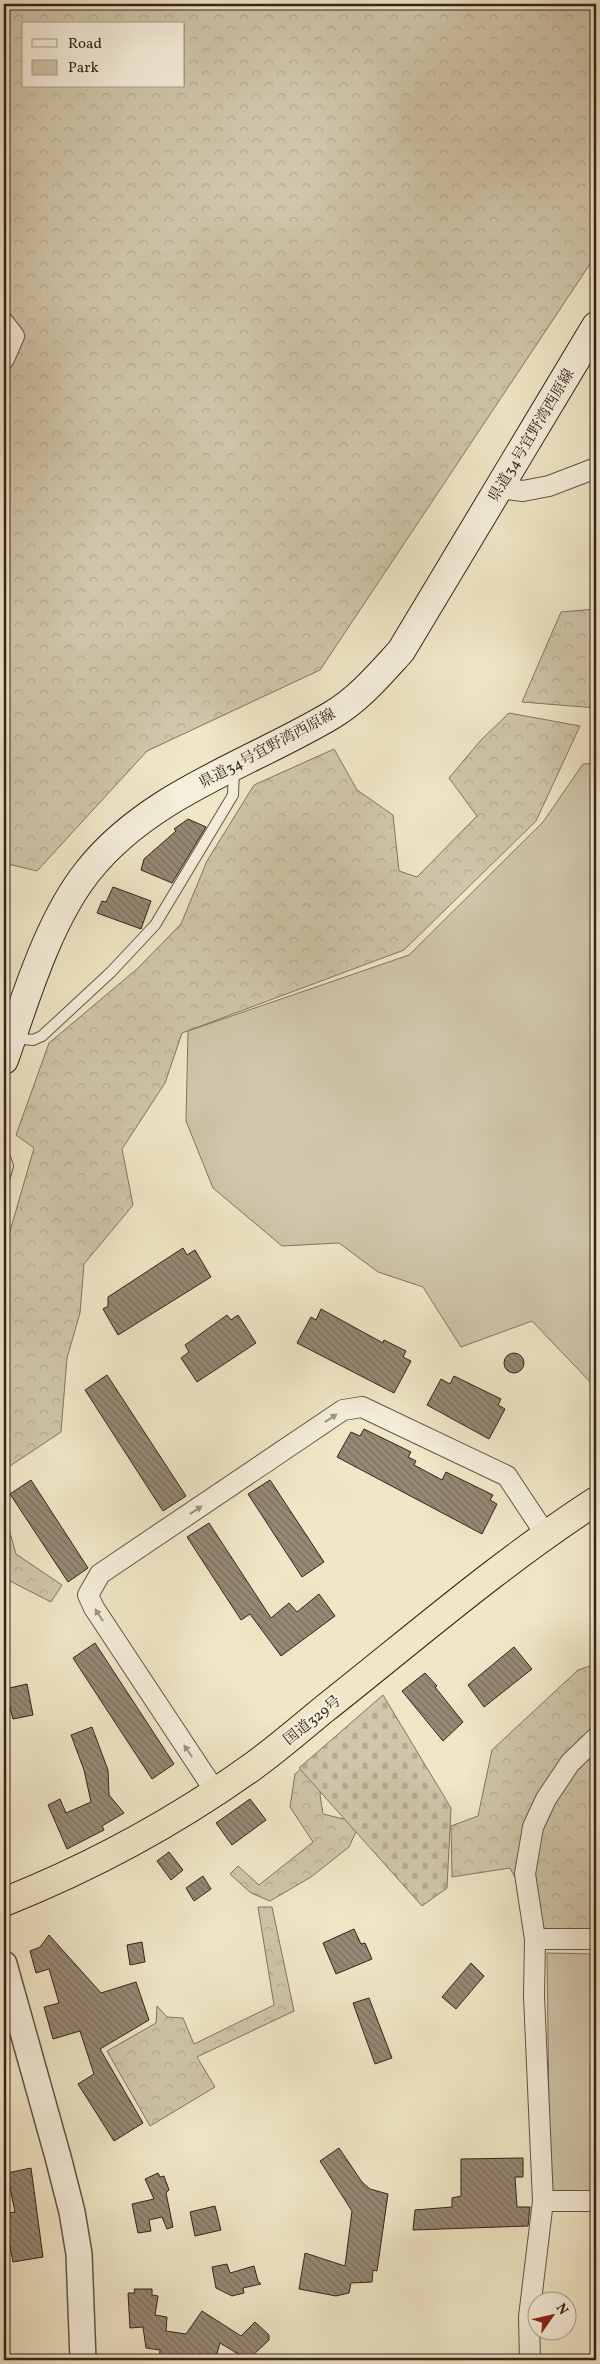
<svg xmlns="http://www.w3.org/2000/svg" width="600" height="2364" viewBox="0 0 600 2364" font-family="Vollkorn,'Noto Serif JP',serif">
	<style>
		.green { fill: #d0c6aa; stroke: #827463 }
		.forest { fill: url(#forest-crowns); stroke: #827463; fill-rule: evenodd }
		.cemetery { fill: url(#cemetery-stones); stroke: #827463 }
		.building { fill: url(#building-back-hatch); stroke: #34231c }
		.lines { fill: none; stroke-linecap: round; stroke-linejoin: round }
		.service-casing { stroke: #635447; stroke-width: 12 }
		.minor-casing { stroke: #635447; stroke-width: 22 }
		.tertiary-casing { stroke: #635447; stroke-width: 28 }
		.secondary-casing { stroke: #34231c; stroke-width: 30 }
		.trunk-casing { stroke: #34231c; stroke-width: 30 }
		.service { stroke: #f5efdb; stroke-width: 10 }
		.minor { stroke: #f5efdb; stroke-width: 20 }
		.tertiary { stroke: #f5efdb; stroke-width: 25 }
		.secondary { stroke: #f5efdb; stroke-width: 28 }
		.trunk { stroke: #f0e7c7; stroke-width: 28 }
		.oneway { fill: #9e9385 }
		.labels { text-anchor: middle; stroke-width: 5; stroke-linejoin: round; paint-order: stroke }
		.street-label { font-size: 15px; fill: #34231c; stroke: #f5efdb }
	</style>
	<defs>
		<pattern id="forest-crowns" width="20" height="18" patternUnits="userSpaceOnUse" patternTransform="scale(1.25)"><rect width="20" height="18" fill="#d0c6aa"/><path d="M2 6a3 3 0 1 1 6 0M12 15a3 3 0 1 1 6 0" fill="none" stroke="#b3aa92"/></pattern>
		<pattern id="cemetery-stones" width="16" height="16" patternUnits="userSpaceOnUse" patternTransform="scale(1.25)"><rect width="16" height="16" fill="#d0c6aa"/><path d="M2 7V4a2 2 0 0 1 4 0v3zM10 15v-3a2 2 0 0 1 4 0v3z" fill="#b3aa92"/></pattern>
		<pattern id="building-back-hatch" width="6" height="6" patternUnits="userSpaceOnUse" patternTransform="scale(1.25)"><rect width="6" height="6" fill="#968975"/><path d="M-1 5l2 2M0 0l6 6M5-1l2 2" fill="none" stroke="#7b705f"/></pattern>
	</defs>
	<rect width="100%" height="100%" fill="#f0e7c7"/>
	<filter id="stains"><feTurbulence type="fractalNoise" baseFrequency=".004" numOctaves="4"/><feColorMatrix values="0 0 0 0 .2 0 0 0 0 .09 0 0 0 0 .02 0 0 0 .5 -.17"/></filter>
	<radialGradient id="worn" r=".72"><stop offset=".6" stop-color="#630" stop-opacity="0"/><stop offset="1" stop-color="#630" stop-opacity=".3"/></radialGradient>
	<path class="green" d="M596,763V1388L532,1321L461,1347L423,1287L378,1272L339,1243L282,1246L213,1188L186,1121L188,1031L409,955L543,822L583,764Z
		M547,1953L596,1954V2194L550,2193Z"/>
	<path class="forest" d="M4,4H596V255L320,670L147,751L37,871L4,863ZM24,24H184V86H24Z
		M596,609V708L522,702L561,612Z
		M509,713L580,726L536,821L404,950L182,1033L165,1083L122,1149L133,1205L84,1264L80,1313L67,1358L61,1432L4,1470V1252L34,1148L16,1135L49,1043L137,969L181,924L207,861L254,785L334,749L357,790L393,815L399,871L417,877L477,816L449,778L481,740Z
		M4,1512L16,1554L62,1585L51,1602L4,1578Z
		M596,1664V1931H543L510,1868L452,1877L451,1826L478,1816L492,1750L578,1670Z
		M333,1744L339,1747L320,1795L323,1814L360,1823L349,1847L311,1877L270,1901L251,1893L230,1874L238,1866L259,1885L313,1842L290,1807L295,1774Z
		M258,1907H272L294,2011L197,2057L215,2087L150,2126L107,2051L156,2023L157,2006L167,2017L183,2018L194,2044L274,2005Z"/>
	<path class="cemetery" d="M383,1695L451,1808L447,1888L422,1906L299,1768Z"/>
	<path class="building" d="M188,819L206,827L172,883L141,870L144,859L176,831L174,829Z
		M113,887L151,901L141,929L97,913L102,901L106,902Z
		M183,1248L187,1255L195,1250L211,1277L118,1335L103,1309L108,1306V1297Z
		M321,1309L383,1343L384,1340L406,1351L403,1357L411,1361L394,1393L297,1343L311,1317L316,1320Z
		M227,1315L231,1320L238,1315L256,1343L197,1382L181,1358L189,1352L185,1345Z
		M504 1363a10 10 0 1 1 20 0a10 10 0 1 1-20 0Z
		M107,1375L186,1496L163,1511L85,1390Z
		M454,1376L501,1399L498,1405L505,1409L489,1439L427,1405L441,1379L450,1384Z
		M364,1429L411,1452L408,1457L416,1461L414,1465L442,1480L446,1472L493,1495L490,1500L497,1504L482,1534L337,1457L351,1432L360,1436Z
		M31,1480L88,1568L68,1582L10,1494Z
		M270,1480L324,1562L302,1577L248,1494Z
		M209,1523L271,1618L289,1603L297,1612L319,1594L335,1616L281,1656L250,1614L241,1620L187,1537Z
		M95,1643L174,1764L152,1779L73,1658Z
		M514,1647L532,1669L484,1707L468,1685Z
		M425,1673L437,1686L435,1687L463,1722L443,1741L402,1691Z
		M27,1684L33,1715L13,1719L5,1689Z
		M92,1727L108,1770L109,1795L124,1813L102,1826L104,1830L67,1849L48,1805L60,1799L66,1813L91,1802L84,1770L71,1735Z
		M250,1799L266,1820L232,1845L216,1823Z
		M169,1852L183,1870L171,1880L157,1861Z
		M203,1876L211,1889L194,1901L186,1888Z
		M354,1929L361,1944L365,1943L372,1959L336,1974L323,1943Z
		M49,1935L101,1993L136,1982L149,2020L100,2049L143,2123L114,2141L78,2084L94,2074L80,2031L53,2039L44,2007L59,2003L49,1969L36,1973L30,1951L40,1947Z
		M142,1942L145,1962L130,1965L127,1945Z
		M471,1963L484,1976L456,2009L442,1997Z
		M369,1998L392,2058L375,2064L353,2003Z
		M339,2148L362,2182L370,2189L388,2194L377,2271L373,2270L372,2282L351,2283L349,2293L336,2296L299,2289L305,2253L345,2266L352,2211L320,2161Z
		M523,2158V2177H515L517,2207H530L528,2226L413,2230L415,2210L452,2207V2198L461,2196V2159Z
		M31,2168L43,2257L13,2262L4,2214L15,2212L7,2173Z
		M158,2173L160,2177L164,2176L169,2190L166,2193L173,2227L167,2229L162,2217L149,2220L151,2231L138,2233L132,2204L154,2199L145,2179Z
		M215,2206L221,2230L195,2236L190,2212Z
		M227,2264L230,2273L254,2266L258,2281L261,2284L243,2288L244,2293L232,2296L216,2288L212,2267Z
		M134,2289H152V2295L158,2296L155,2315L167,2317L166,2331L186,2334L202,2311L241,2336L255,2322L269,2335V2340L248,2360L220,2343L215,2360H159L160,2350L146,2348L143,2327L130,2328L128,2293H135Z"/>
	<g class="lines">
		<defs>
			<path id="service" d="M14,1038L33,1040L42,1036L111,972L155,925L233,795L234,769
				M4,1155L8,1166L4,1180"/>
			<path id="minor" d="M4,323L14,336L4,359
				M498,488L523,491L549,486L596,468
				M215,1791L94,1608L88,1595L100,1574L343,1410L362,1407L507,1476L546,1535
				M535,1939H596
				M543,2201H596
				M530,2360L529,2317L543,2201L534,1996L535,1939L525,1874L533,1827L546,1799L570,1763L596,1738"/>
			<path id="tertiary" d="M4,1964L58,2157L72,2212L79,2254L83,2360"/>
			<path id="secondary" d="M4,1060C25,1000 48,921 88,871C149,794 250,764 332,715C359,699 380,674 401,651L596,326"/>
			<path id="trunk" d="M4,1902C92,1867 175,1822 252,1767C277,1749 300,1729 323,1710C413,1639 500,1563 596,1501"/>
		</defs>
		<use href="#service" class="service-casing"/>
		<use href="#minor" class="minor-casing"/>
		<use href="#tertiary" class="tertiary-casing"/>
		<use href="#secondary" class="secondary-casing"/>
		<use href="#trunk" class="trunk-casing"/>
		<use href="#service" class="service"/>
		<use href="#minor" class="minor"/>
		<use href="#tertiary" class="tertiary"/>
		<use href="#secondary" class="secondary"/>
		<use href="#trunk" class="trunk"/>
	</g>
	<defs><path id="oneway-solid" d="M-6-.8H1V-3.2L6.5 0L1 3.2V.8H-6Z" transform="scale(1.25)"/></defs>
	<g class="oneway">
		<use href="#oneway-solid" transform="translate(331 1418) rotate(-34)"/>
		<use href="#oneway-solid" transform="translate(196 1510) rotate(-34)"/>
		<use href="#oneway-solid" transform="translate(99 1615) rotate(-123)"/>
		<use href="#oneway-solid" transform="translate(188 1751) rotate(-124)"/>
	</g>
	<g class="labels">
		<g class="street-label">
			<text transform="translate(531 435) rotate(-59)" y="5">県道34号宜野湾西原線</text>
			<text transform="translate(267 748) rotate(-28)" y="5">県道34号宜野湾西原線</text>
			<text transform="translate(312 1720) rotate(-39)" y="5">国道329号</text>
		</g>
	</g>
	<rect width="600" height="2364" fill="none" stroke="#f0e7c7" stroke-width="20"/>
	<rect x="5" y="5" width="590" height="2354" fill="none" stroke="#34231c" stroke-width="2.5"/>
	<rect x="10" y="10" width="580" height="2344" fill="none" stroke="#34231c"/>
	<rect x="22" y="22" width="162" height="65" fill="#f5efdb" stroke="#a89d8f"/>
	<rect x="32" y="39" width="25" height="8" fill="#f5efdb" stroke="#a89d8f"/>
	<text x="68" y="48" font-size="15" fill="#34231c">Road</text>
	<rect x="32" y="60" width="25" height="15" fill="#d0c6aa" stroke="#a89d8f"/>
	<text x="68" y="72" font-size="15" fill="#34231c">Park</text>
	<g transform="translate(552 2316) rotate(56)"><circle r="24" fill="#f5efdb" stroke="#a89d8f"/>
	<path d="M0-4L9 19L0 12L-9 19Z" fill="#8f2418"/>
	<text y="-8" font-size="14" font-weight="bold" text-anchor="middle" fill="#34231c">N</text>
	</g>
	<rect width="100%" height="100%" filter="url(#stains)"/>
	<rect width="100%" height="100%" fill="url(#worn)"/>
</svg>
